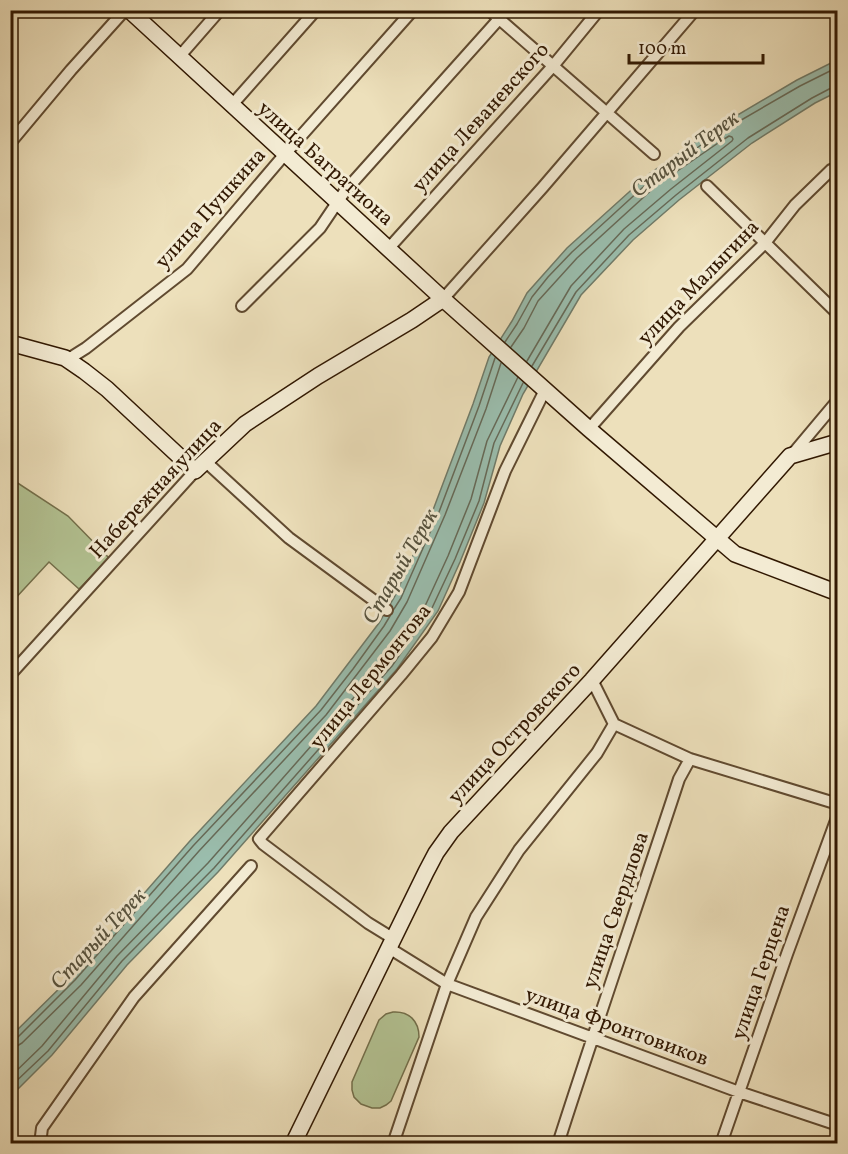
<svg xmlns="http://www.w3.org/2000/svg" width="848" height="1154" viewBox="0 0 848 1154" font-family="Vollkorn,serif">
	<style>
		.green { fill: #b3c393; stroke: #726e4a; stroke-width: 1.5 }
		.water { fill: #9abdad; stroke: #707b69; stroke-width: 1.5 }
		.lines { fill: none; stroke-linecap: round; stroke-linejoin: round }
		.shore { stroke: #666a58; stroke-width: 1.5 }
		.street-casing { stroke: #604a30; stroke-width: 14 }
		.secondary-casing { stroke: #311802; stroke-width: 18 }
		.street { stroke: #f3ebd3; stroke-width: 10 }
		.secondary { stroke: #f3ebd3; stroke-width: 15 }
		.labels { text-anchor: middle; stroke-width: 6; stroke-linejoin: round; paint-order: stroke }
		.street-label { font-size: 21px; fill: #311802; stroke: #f3ebd3 }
		.water-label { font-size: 22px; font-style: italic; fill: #56523e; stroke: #f3ebd3 }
	</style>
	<rect width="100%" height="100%" fill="#ede0bb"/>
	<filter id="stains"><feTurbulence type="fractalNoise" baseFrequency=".00333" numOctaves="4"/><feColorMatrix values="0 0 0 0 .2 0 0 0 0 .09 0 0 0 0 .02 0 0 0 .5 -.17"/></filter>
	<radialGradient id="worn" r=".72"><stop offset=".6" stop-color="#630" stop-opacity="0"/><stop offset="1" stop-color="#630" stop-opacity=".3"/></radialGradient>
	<path class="green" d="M10,478L68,516L109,558L79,589L49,562L11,603Z
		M393,1012C409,1011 419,1021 419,1037L391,1101L386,1105L380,1108H372L361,1104L354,1097L352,1090V1082L379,1020L386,1014Z"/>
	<path class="water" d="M837,60V92L815,103L752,143L679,200L633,240L581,295L523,394L500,446L484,503L460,562L438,611L397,669L218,872L127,965L52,1055L11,1096V1036L71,977L189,842L316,706L379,623L395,596L433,510L473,404L489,357L512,321L527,293L567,248L649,174L714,129L797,80Z"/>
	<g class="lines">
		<path class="shore" d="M505,342L517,324L532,297L548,277L572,252L652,179L717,134L800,86L838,67
			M511,347L524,328L538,301L577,258L657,185L721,141L729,136L732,137L733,139L732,141L671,189L624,229L571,286L527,361
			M532,366L576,292L629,235L676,195L748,138L812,98L833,87H838
			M394,609L401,598L439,512L479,406L495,358
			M10,1040L17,1038L75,980L193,846L321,710L353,669L384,626L390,616
			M10,1047L17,1046L22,1043L81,985L199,851L326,715L390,631L407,602L445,515L486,409L501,363
			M10,1077L42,1046L117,956L208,863L386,661L426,604L448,556L471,499L487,441L518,377
			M10,1087L48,1051L122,961L214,868L392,666L432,608L455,559L479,501L494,443L523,383"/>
		<defs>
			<path id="street" d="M489,10L654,154
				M179,57L220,10
				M231,106L316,10
				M10,143L71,70L125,10
				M707,186L838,314
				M389,248L553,66L599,10
				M443,299L543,187L695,10
				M242,306L320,228L345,191L507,10
				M67,360L86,348L187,269L285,154L413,10
				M589,429L679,327L765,243L795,205L831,170L838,167
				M791,456L838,400
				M205,461L289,538L387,610
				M10,675L195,471
				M592,680L614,724L690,759L838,804
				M394,939L368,923L263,844L259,839L401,675L432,637L459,592L505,471L545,390
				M389,948L447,984L739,1092L838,1125
				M40,1144L42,1128L134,997L251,866
				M393,1144L447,984L476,917L519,850L597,753L614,724
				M558,1144C597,1022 639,901 679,779L690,759
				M721,1144L787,954L838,815"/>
			<path id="secondary" d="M129,10L443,299L589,429L735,554L838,593
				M10,343L65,358L84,371L107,389L195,471L245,424L318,376L412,320L443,299
				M293,1144L426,872L436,853L451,832L592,680L790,456L838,442"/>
		</defs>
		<use href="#street" class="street-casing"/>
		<use href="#secondary" class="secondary-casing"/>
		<use href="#street" class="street"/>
		<use href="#secondary" class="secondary"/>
	</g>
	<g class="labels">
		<g class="street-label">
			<text transform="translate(480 117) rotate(-48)" y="7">улица Леваневского</text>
			<text transform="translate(326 163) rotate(42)" y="7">улица Багратиона</text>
			<text transform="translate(210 208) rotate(-48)" y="7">улица Пушкина</text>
			<text transform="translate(698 282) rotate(-46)" y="7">улица Малыгина</text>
			<text transform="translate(155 488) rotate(-47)" y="7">Набережная улица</text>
			<text transform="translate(370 676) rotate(-51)" y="7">улица Лермонтова</text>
			<text transform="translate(514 733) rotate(-47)" y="7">улица Островского</text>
			<text transform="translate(615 910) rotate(-71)" y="7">улица Свердлова</text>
			<text transform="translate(760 972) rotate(-71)" y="7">улица Герцена</text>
			<text transform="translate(617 1026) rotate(20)" y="7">улица Фронтовиков</text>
		</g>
		<g class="water-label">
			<text transform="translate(684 153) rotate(-37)" y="8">Старый Терек</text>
			<text transform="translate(399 566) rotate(-60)" y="8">Старый Терек</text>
			<text transform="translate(97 938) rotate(-47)" y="8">Старый Терек</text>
		</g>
	</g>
	<rect width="848" height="1154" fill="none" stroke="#ede0bb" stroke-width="36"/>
	<rect x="12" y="12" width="824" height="1130" fill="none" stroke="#311802" stroke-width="3"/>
	<rect x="18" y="18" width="812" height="1118" fill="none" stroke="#311802" stroke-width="1.5"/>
	<path d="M629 54v9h134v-9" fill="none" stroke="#311802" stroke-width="3"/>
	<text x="638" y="54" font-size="18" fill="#311802" stroke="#f3ebd3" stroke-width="4.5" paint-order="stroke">100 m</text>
	<rect width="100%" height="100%" filter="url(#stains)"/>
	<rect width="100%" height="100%" fill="url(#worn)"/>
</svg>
